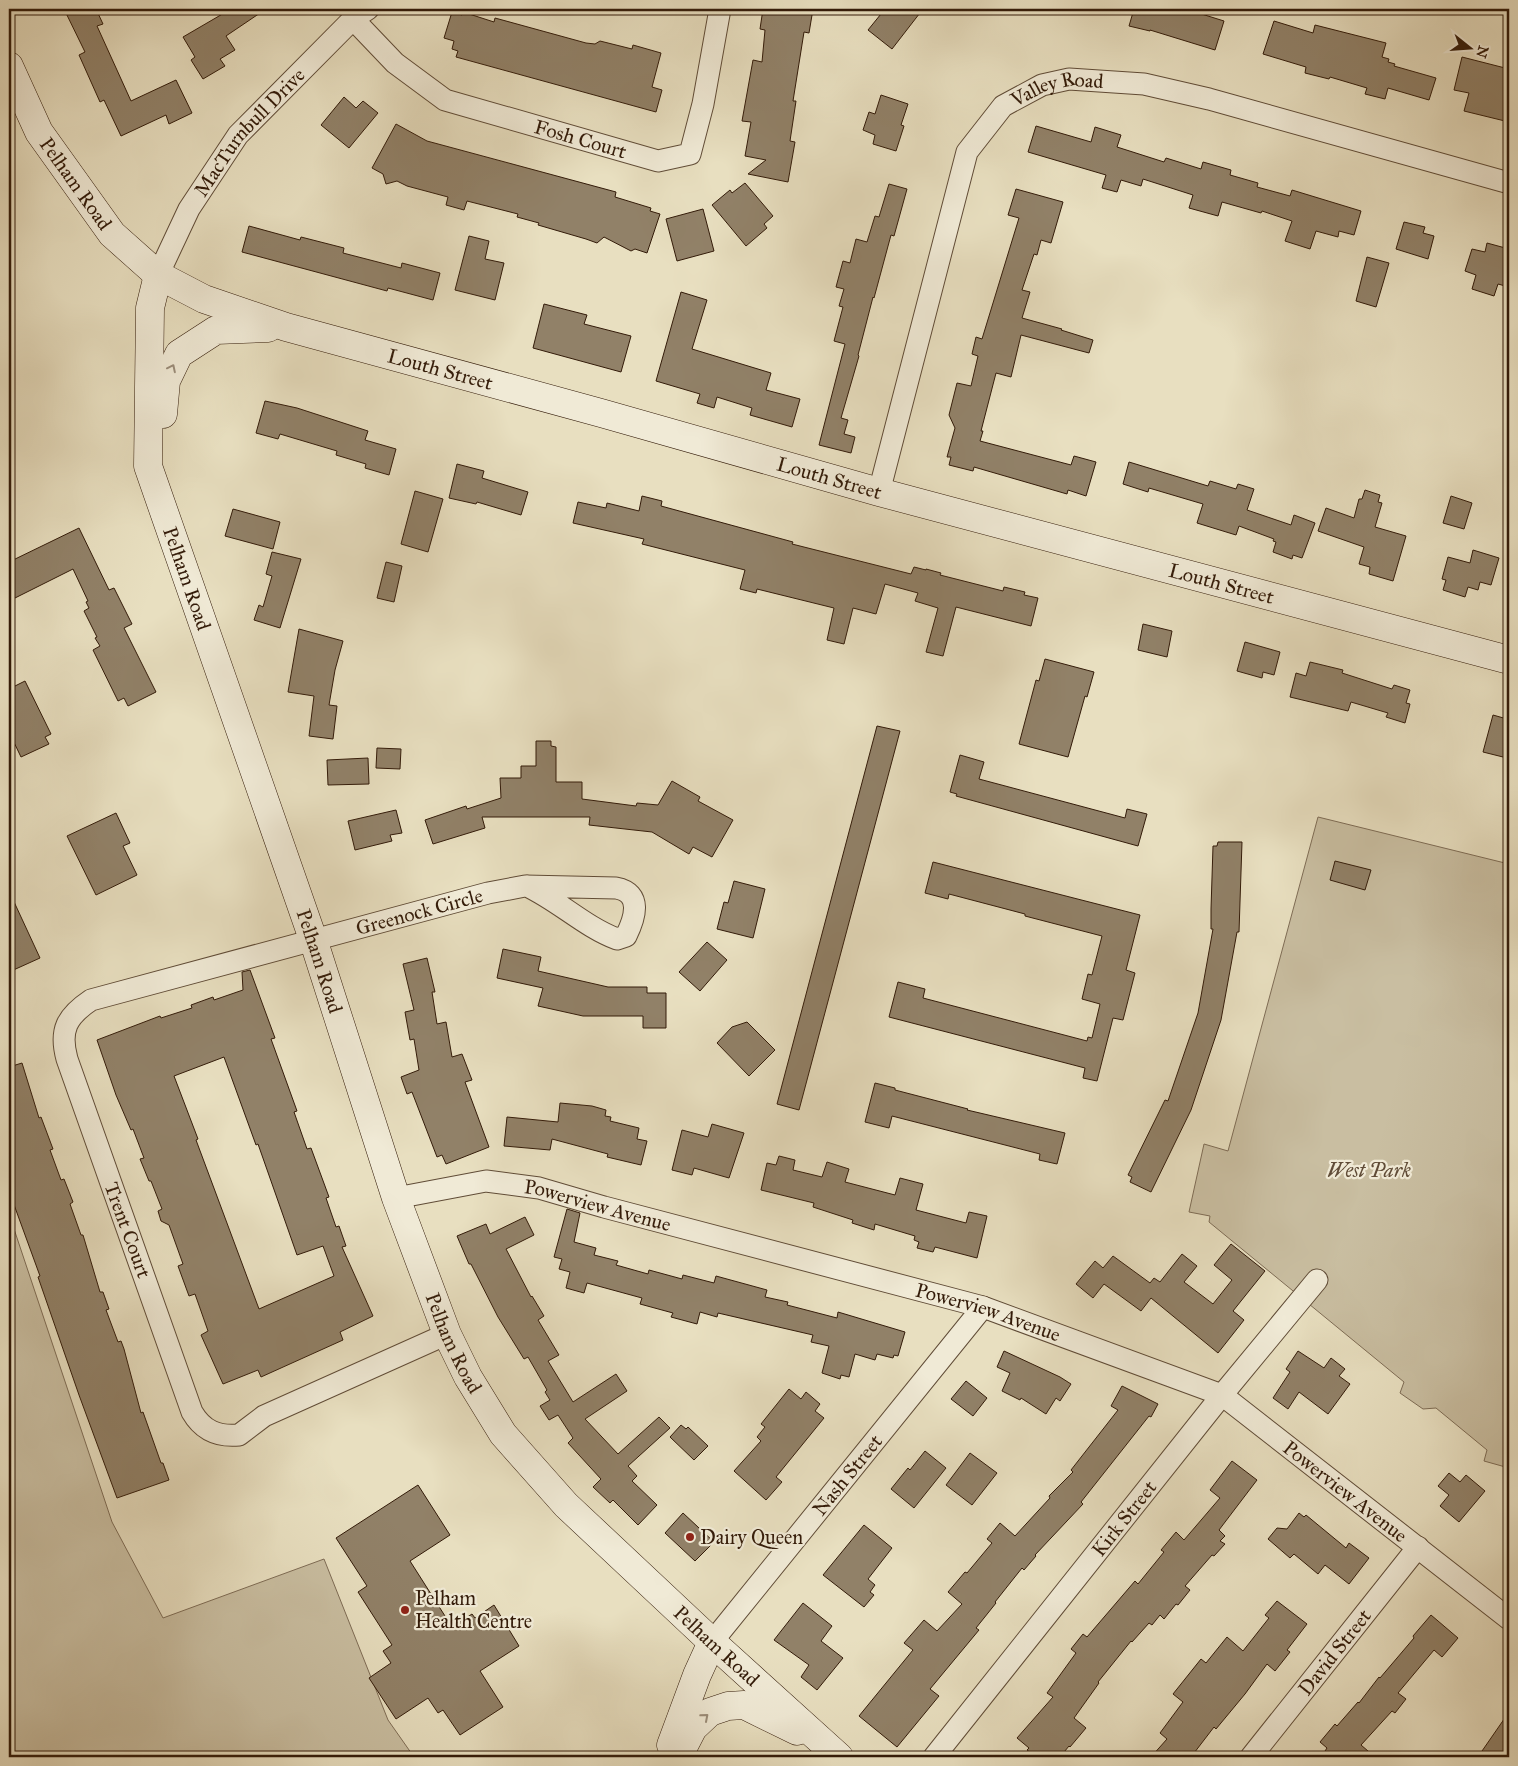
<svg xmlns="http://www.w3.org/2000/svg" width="1518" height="1766" viewBox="0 0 1518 1766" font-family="'IM FELL Great Primer',serif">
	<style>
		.green { fill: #c9bea1; stroke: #7e6c55 }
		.building { fill: #918168; stroke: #331b09; fill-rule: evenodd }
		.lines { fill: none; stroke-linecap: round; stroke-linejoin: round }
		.minor-casing { stroke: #604c37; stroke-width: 23 }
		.secondary-casing { stroke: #331b09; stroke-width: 29 }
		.minor { stroke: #f0ead6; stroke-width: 21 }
		.secondary { stroke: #f0ead6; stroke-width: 28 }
		.oneway { stroke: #9b8d7a }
		.poi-dot { fill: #8f2418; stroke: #f0ead6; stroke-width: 2 }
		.labels { text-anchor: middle; stroke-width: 4.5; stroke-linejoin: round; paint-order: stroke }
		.street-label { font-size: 20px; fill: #331b09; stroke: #f0ead6 }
		.park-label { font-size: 20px; font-style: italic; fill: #604c37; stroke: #f0ead6 }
		.poi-label { font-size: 20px; fill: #331b09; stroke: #f0ead6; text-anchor: start }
	</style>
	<rect width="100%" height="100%" fill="#e8dfc0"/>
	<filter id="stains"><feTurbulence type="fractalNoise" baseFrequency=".004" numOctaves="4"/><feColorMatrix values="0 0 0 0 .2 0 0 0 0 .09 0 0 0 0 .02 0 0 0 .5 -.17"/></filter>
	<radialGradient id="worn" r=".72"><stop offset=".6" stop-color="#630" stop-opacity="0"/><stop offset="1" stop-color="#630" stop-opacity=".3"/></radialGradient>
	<path class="green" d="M1318,817L1509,864V1468L1484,1461L1487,1450L1436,1408L1423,1409L1400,1393L1404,1382L1209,1222L1210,1216L1189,1212L1204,1144L1228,1151Z
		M9,1214L112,1522L163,1618L324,1559L388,1720L414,1757H9Z"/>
	<path class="building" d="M64,9H96L103,24L97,26L131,101L176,80L192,113L169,124L166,115L121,136L104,100L100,102L79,55L85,52Z
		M231,9H266L226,36L235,50L220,59L225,66L203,79L191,60L195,57L183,37Z
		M763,9H813L809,33L804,32L793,101H796L790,141L795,142L788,182L748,174L766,160L745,156L751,122L742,121L753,60L762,62L765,30L760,29Z
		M885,9H923L892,49L868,30Z
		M1134,9H1193L1192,11L1224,21L1215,50L1150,30V31L1129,26Z
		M452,12L462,15L463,12L494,22L495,18L586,43L595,44L600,41L632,49L633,45L661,53L652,87L662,90L656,112L456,57L458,51L452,49L454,41L444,38Z
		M1274,21L1313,33L1315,25L1386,43L1382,57L1389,59L1388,62L1395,64L1394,66L1436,78L1429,100L1388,88L1385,99L1365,94L1367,88L1330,77L1329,79L1305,73L1306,67L1263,54Z
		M1462,57L1509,69V122L1464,111L1469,93L1454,90Z
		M881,95L908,104L901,125L904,126L896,151L873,144L875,135L863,130L869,112L875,114Z
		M344,97L356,108L363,101L378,113L349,148L321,125Z
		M396,124L427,141L616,192L615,197L651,208L650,211L660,214L647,253L635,249L631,251L604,237L597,243L586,239L538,225L539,223L517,217L518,214L467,201L464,210L446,205L448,197L407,186L397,181L386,184L383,174L372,168Z
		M1036,126L1091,142L1095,127L1121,135L1117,147L1164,162L1166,158L1201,169L1203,162L1231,170L1230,175L1258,183L1257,187L1290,196L1292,190L1361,211L1354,235L1339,231L1338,237L1316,231L1310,249L1285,241L1292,221L1262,211L1261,213L1222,202L1218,216L1189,208L1193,195L1143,179L1141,186L1121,180L1117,192L1102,188L1106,175L1028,152Z
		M745,183L773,216L764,224L767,228L746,246L712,205L730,190L732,193Z
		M889,184L907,189L894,236L891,235L874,298L873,297L858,355L859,356L841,418L848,420L844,434L855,437L851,453L819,445L845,344L834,341L843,307L839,306L844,289L836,287L843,261L850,263L856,239L867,242L875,216L879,217Z
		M1016,189L1063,202L1051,243L1041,240L1037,255L1034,254L1022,290L1030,292L1022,318L1062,329L1061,330L1093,340L1089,353L1021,335L1011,377L996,373L981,431H983L980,441L1071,465L1074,456L1096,462L1086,496L1068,490L1067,494L974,467L973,471L949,465L951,457H947L955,428L949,415L957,383L971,386L978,356L972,354L976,337L982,339L1019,218L1008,215Z
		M703,209L714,251L677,261L666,219Z
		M1404,222L1425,227L1423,233L1434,236L1428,259L1396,249Z
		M249,226L300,240L301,237L344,248L343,253L401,268L402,263L440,273L433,300L388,288L387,291L242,252Z
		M469,236L489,241L485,259L504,263L495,300L455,290Z
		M1487,243L1509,249V287L1498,284L1494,296L1472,289L1476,275L1465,271L1472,249L1485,252Z
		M1367,257L1389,263L1376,307L1356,301Z
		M681,292L707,300L692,349L771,373L766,390L800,399L792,427L750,415L752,408L717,397L714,408L697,403L700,394L656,381Z
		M544,304L587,315L584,324L631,336L621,372L533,348Z
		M265,401L297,408L368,431L365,440L396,449L389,475L365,468L366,464L336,455L337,451L280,434L278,439L256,433Z
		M1129,462L1208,486L1210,481L1236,489L1238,484L1254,489L1247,510L1291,525L1294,515L1315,523L1302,558L1293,555L1292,559L1273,552L1276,542L1273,541L1274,539L1239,526L1236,535L1197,523L1203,504L1149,488L1148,492L1123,484Z
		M457,464L484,471L482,478L528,492L521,515L477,502L476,504L449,498Z
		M1365,490L1380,495L1378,502L1382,503L1375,527L1406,536L1393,581L1369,574L1370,567L1359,564L1364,547L1318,531L1326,508L1354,518L1359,499H1362Z
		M415,491L443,499L428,552L401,544Z
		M642,496L662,501L661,506L793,542L792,544L911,574L914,567L926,570V569L941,573L940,575L1003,591L1004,587L1025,592L1024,595L1038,598L1031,626L956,607L943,656L926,652L938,608L915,601L918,593L885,584L876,614L853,608L844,644L827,640L834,608L757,589L756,593L740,589L745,570L642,544L644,539L573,523L578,502L606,508L607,503L639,511Z
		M1451,496L1472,503L1464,529L1443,523Z
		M233,509L280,522L273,549L225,536Z
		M79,528L109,590L114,588L132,624L124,628L156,692L128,706L124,698L118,701L93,650L100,646L95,638L97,637L84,611L89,608L86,602L88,601L73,569L9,601V562Z
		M1473,550L1499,558L1491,585L1480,582L1478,590L1468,587L1465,597L1443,590L1446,580L1442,579L1448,557L1470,563Z
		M272,552L301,559L280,628L254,620L259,605L263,607L272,576L266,574Z
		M386,562L402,566L394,602L377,598Z
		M1143,624L1172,631L1167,657L1138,650Z
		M299,629L343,641L335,670L329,705L337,706L333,739L309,736L314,696L288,692Z
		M1245,642L1280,652L1274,675L1263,672L1262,678L1237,671Z
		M1045,659L1094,672L1087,697L1085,696L1068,757L1019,744L1036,680L1039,681Z
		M1310,662L1343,670L1342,673L1392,689L1394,685L1410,690L1406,703L1410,704L1405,723L1386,717L1388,713L1351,702L1348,711L1290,697L1296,673L1306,676Z
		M25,681L51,734L45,737L49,744L21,757L9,732V689Z
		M1493,715L1507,719L1506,724L1509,725V750L1507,758L1483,752Z
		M877,726L900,731L799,1110L777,1104Z
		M536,741H551V746L556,747V782H582V799L636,806L637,803L658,805L672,781L700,797L698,801L733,820L712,857L693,847L689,854L652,832L589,825L590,817H482L485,828L433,844L425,820L466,806L467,809L501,798L500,778H521V766H536Z
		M377,748L401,749L400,769L376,768Z
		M960,755L984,762L979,779L1125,818L1127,809L1147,814L1138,846L956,796L957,794L950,792Z
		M368,758L369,784L328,785L327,760Z
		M396,810L402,833L390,835L392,841L355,850L348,821Z
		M116,813L130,843L123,846L137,875L96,895L67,836Z
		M1218,842H1242L1239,932H1237L1221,1020L1191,1110L1151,1192L1130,1182L1132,1177L1128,1175L1165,1100L1168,1101L1198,1013L1213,929H1211V909L1213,846H1217Z
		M1335,861L1371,870L1365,890L1330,880Z
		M933,862L1140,915L1126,970L1135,973L1123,1020L1113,1018L1097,1081L1083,1078L1085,1068L889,1017L898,982L925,989L923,998L1087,1041L1088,1037L1092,1038L1100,1004L1082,999L1088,974L1092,975L1102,936L1025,916V914L949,894L948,899L925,893Z
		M734,881L765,889L753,938L717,929L724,902L728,903Z
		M9,891L40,958L9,972Z
		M707,942L727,960L700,991L679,972Z
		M503,949L541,957L538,971L608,987H647V993H666V1028H643V1016H583L538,1006L543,988L497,978Z
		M427,958L435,992H432L437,1024L446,1022L452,1057L462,1054L472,1080L465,1082L489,1147L446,1164L442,1155L437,1157L412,1092L407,1094L401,1077L419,1070L414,1039L410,1040L405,1012L414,1010L403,964Z
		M250,970L275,1038L271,1039L297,1111L294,1112L307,1149L311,1148L329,1197L326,1198L336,1227L339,1226L346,1246L342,1247L373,1316L340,1332L343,1340L261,1377L258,1370L223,1384L201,1335L208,1331L195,1294L189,1296L178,1266L183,1264L169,1225L161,1221L158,1211L162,1209L151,1181H149L140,1159L144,1158L133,1129L131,1130L116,1095L97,1040L160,1016L161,1018L192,1008L191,1005L213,997L214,1000L243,990L242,972ZM224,1057L256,1145L258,1144L297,1255L323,1246L334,1276L259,1309L196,1140L198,1139L174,1076Z
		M747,1022L775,1050L749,1076L717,1043L732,1027Z
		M22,1063L39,1118L41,1117L53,1149L50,1150L61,1180L64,1179L73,1202L70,1204L81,1235H83L100,1292H103L109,1309L106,1310L118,1342L121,1341L124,1349L141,1413L143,1412L161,1463H163L169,1480L117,1498L79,1395L38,1277L40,1276L9,1191V1067Z
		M875,1083L895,1088V1090L968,1109L967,1110L1065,1133L1057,1164L1039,1160L1040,1154L892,1116L889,1128L865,1122Z
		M560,1103L592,1106L606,1110L605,1116L611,1117L610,1121L639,1128L637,1139L647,1141L641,1165L607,1157L608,1154L552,1139L550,1150L504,1146L507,1117L558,1122Z
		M712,1124L744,1133L729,1178L694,1168L692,1175L672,1170L682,1130L708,1137Z
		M779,1156L795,1160L793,1170L822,1177L827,1162L849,1169L845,1182L895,1195L900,1178L923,1184L916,1210L966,1223L969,1212L987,1216L977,1258L935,1247L933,1252L917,1248L919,1242L914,1240L915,1236L875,1224L874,1230L852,1223L853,1220L813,1207L814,1203L761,1190L767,1163L776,1165Z
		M567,1209L580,1213L574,1242L596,1248L594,1255L618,1261L616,1265L648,1274L649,1270L682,1279L683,1275L714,1283L716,1276L767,1290L765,1297L788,1302L787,1305L837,1318L838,1312L905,1332L898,1356L894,1355L893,1358L877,1354L875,1360L855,1354L849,1377L841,1375L840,1379L822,1373L829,1346L811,1342L813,1335L718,1313L717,1317L700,1312L697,1324L671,1317L673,1313L640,1304L642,1298L587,1283L584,1293L566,1288L570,1272L559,1269L562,1259L554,1257Z
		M525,1217L534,1235L506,1249L531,1297L532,1296L544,1316L538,1320L559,1355L548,1361L573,1402L616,1374L627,1391L585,1419L618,1454L659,1417L670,1428L628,1466L637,1476L632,1481L657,1505L638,1525L613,1500L610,1503L593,1487L601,1479L568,1443L573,1438L558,1415L549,1420L540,1406L550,1400L545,1392L547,1390L528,1357L524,1359L498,1317L471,1264H469L457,1236L486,1224L490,1234Z
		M1231,1244L1265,1271L1233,1311L1244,1320L1218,1353L1151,1298L1141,1311L1104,1284L1093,1298L1076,1284L1095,1261L1103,1268L1113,1256L1150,1283L1154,1278L1160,1282L1182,1254L1197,1266L1184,1282L1213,1304L1232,1280L1214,1265Z
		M1004,1351L1060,1377L1071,1384L1060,1401L1056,1398L1046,1414L1021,1398L1020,1400L1002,1391L1010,1373L997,1367Z
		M1298,1351L1324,1368L1331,1358L1345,1369L1339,1376L1350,1384L1328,1414L1299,1392L1288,1409L1273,1398L1290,1372L1286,1369Z
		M966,1381L987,1398L973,1416L951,1399Z
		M1122,1386L1158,1404L1151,1417L1149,1416L1081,1502L1083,1504L1035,1555L1036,1556L1024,1570L1022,1568L995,1602L996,1603L976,1628L979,1630L930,1689L939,1696L897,1747L859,1716L913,1650L904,1643L924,1620L937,1631L962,1604L948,1592L965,1572L967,1573L992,1543L987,1539L1000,1523L1015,1536L1050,1498L1049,1496L1073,1472L1071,1470L1118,1410L1111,1406Z
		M789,1389L801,1399L806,1392L820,1404L815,1411L824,1418L776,1477L782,1482L766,1500L734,1471L761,1441L757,1437L765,1427L761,1424Z
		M681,1425L686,1429L688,1427L708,1446L694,1460L670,1437Z
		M925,1451L946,1468L914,1508L891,1489L908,1468L910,1470Z
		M970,1453L997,1473L972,1505L946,1485Z
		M1232,1461L1257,1480L1219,1530L1225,1536L1220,1541L1225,1544L1214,1556L1212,1555L1185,1586L1190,1590L1178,1605L1176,1604L1164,1619L1160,1615L1152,1625L1149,1623L1132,1642L1131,1641L1098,1682L1099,1683L1074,1718L1086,1728L1070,1747L1069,1746L1060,1757H1036L1027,1750L1029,1748L1017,1738L1053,1697L1047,1693L1076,1653L1071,1649L1083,1634L1087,1637L1135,1581L1138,1584L1164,1552L1161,1550L1176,1532L1184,1540L1220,1498L1210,1490Z
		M1449,1473L1460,1482L1466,1475L1485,1491L1459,1522L1440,1506L1449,1495L1438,1486Z
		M418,1485L450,1535L410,1561L452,1627L472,1614L475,1618L494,1605L519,1646L480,1671L503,1707L460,1735L443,1710L438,1713L428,1698L396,1719L369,1678L391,1663L383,1651L392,1645L358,1592L367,1586L336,1538Z
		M683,1513L714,1542L695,1561L665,1533Z
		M1299,1513L1304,1517L1306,1515L1346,1548L1349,1543L1369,1558L1349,1584L1325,1565L1318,1574L1294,1554L1290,1558L1268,1539L1277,1528L1287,1529Z
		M864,1525L892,1548L868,1579L875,1585L870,1592L874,1595L864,1607L823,1575Z
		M1277,1601L1307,1624L1287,1650L1290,1652L1275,1671L1267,1664L1245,1694L1216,1729L1214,1727L1191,1757H1151L1167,1739L1160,1733L1183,1702L1173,1694L1201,1659L1206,1663L1227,1637L1243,1651L1269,1618L1265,1615Z
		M803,1603L832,1626L821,1641L843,1658L817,1690L801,1677L809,1665L774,1640Z
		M1431,1615L1458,1638L1442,1657L1434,1650L1398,1693L1406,1699L1395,1713L1392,1711L1361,1745L1375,1757H1321L1327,1748L1320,1742L1335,1724L1337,1726L1358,1702L1359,1703L1379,1677L1380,1678L1414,1638L1413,1636Z
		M1509,1712V1749L1504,1757H1491L1482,1751Z"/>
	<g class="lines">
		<defs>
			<g id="minor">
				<path id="s1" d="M353,19L395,63L445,100L658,161L690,154L703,104L720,9"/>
				<path id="s2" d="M158,275L189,209L238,135L353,19L368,9"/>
				<path id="s3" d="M879,492L967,152L1003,106L1042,85L1069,79L1144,84L1209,99L1509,183"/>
				<path id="s4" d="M396,1198L486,1181L539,1188L604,1207L983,1307L1222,1395L1509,1619"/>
				<path id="s5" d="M447,1334L264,1416L239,1435C218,1437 203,1431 192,1412L67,1059C59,1030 67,1016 91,1000L488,893L525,886L616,888C643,893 635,918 626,936L617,939C585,927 559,901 527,886"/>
				<path id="s6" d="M712,1642L983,1307"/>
				<path id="s7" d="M934,1757L1222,1395L1317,1280"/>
				<path id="s8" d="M1251,1757L1418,1547"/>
			</g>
			<g id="secondary">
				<path id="s9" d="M9,66L39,132L112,234L158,275L204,299L286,327L601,413L879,492L1509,660"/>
				<path id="s10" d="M158,275L150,308L148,466L313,939L396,1198L447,1334L468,1377L503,1434L566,1505L712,1642L839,1757"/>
				<path d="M163,414L166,381L179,354L216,330L268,328"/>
				<path d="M671,1745L697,1675L712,1642"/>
				<path d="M678,1757L693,1728L710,1712L728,1706L744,1705L797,1731"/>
			</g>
		</defs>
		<use href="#minor" class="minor-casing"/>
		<use href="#secondary" class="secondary-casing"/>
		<use href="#minor" class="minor"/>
		<use href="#secondary" class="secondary"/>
	</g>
	<defs><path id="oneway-chevron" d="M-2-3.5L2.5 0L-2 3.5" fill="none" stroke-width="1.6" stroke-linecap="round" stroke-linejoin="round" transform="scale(1.25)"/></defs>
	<g class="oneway">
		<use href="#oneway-chevron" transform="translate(172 368) rotate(-64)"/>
		<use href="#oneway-chevron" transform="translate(705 1717) rotate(-41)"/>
	</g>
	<g class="poi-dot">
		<circle cx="690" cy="1537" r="5"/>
		<circle cx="405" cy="1610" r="5"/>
	</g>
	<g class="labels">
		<g class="street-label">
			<text dy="7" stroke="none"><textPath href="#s3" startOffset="468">Valley Road</textPath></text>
			<text dy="7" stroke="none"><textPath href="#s2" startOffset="171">MacTurnbull Drive</textPath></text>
			<text dy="7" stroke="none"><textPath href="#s1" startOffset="264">Fosh Court</textPath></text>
			<text dy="7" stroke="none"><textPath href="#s9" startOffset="136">Pelham Road</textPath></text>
			<text dy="7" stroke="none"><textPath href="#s9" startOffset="558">Louth Street</textPath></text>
			<text dy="7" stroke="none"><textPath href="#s9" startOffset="962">Louth Street</textPath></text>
			<text dy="7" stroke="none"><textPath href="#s10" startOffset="311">Pelham Road</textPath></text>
			<text dy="7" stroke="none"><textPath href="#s9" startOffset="1368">Louth Street</textPath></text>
			<text dy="7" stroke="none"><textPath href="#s5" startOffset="1072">Greenock Circle</textPath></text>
			<text dy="7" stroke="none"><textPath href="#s10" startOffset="716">Pelham Road</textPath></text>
			<text dy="7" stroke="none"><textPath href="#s4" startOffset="206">Powerview Avenue</textPath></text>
			<text transform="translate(128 1230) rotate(70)" y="7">Trent Court</text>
			<text dy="7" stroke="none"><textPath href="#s4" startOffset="611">Powerview Avenue</textPath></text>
			<text dy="7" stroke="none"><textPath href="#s10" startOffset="1121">Pelham Road</textPath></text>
			<text dy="7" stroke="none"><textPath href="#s6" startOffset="215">Nash Street</textPath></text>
			<text dy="7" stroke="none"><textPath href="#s4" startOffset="1016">Powerview Avenue</textPath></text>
			<text dy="7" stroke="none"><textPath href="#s7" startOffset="305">Kirk Street</textPath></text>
			<text dy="7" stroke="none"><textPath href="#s10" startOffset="1526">Pelham Road</textPath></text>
			<text dy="7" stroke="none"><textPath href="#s8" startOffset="134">David Street</textPath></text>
		</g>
		<g class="park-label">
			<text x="1369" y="1177">West Park</text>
		</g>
		<g class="poi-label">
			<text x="700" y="1544">Dairy Queen</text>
			<text x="415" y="1605">Pelham<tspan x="415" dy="23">Health Centre</tspan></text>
		</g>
	</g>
	<rect width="1518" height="1766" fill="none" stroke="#e8dfc0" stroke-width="30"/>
	<rect x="10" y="10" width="1498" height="1746" fill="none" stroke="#331b09" stroke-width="2.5"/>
	<rect x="15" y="15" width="1488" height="1736" fill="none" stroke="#331b09"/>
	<g transform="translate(1470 48) rotate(107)" stroke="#f0ead6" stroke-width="4" paint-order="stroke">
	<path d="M0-4L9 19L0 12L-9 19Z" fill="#331b09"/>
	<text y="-8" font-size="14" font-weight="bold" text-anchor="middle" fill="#331b09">N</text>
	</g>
	<rect width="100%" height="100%" filter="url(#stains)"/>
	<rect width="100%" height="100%" fill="url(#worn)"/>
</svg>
